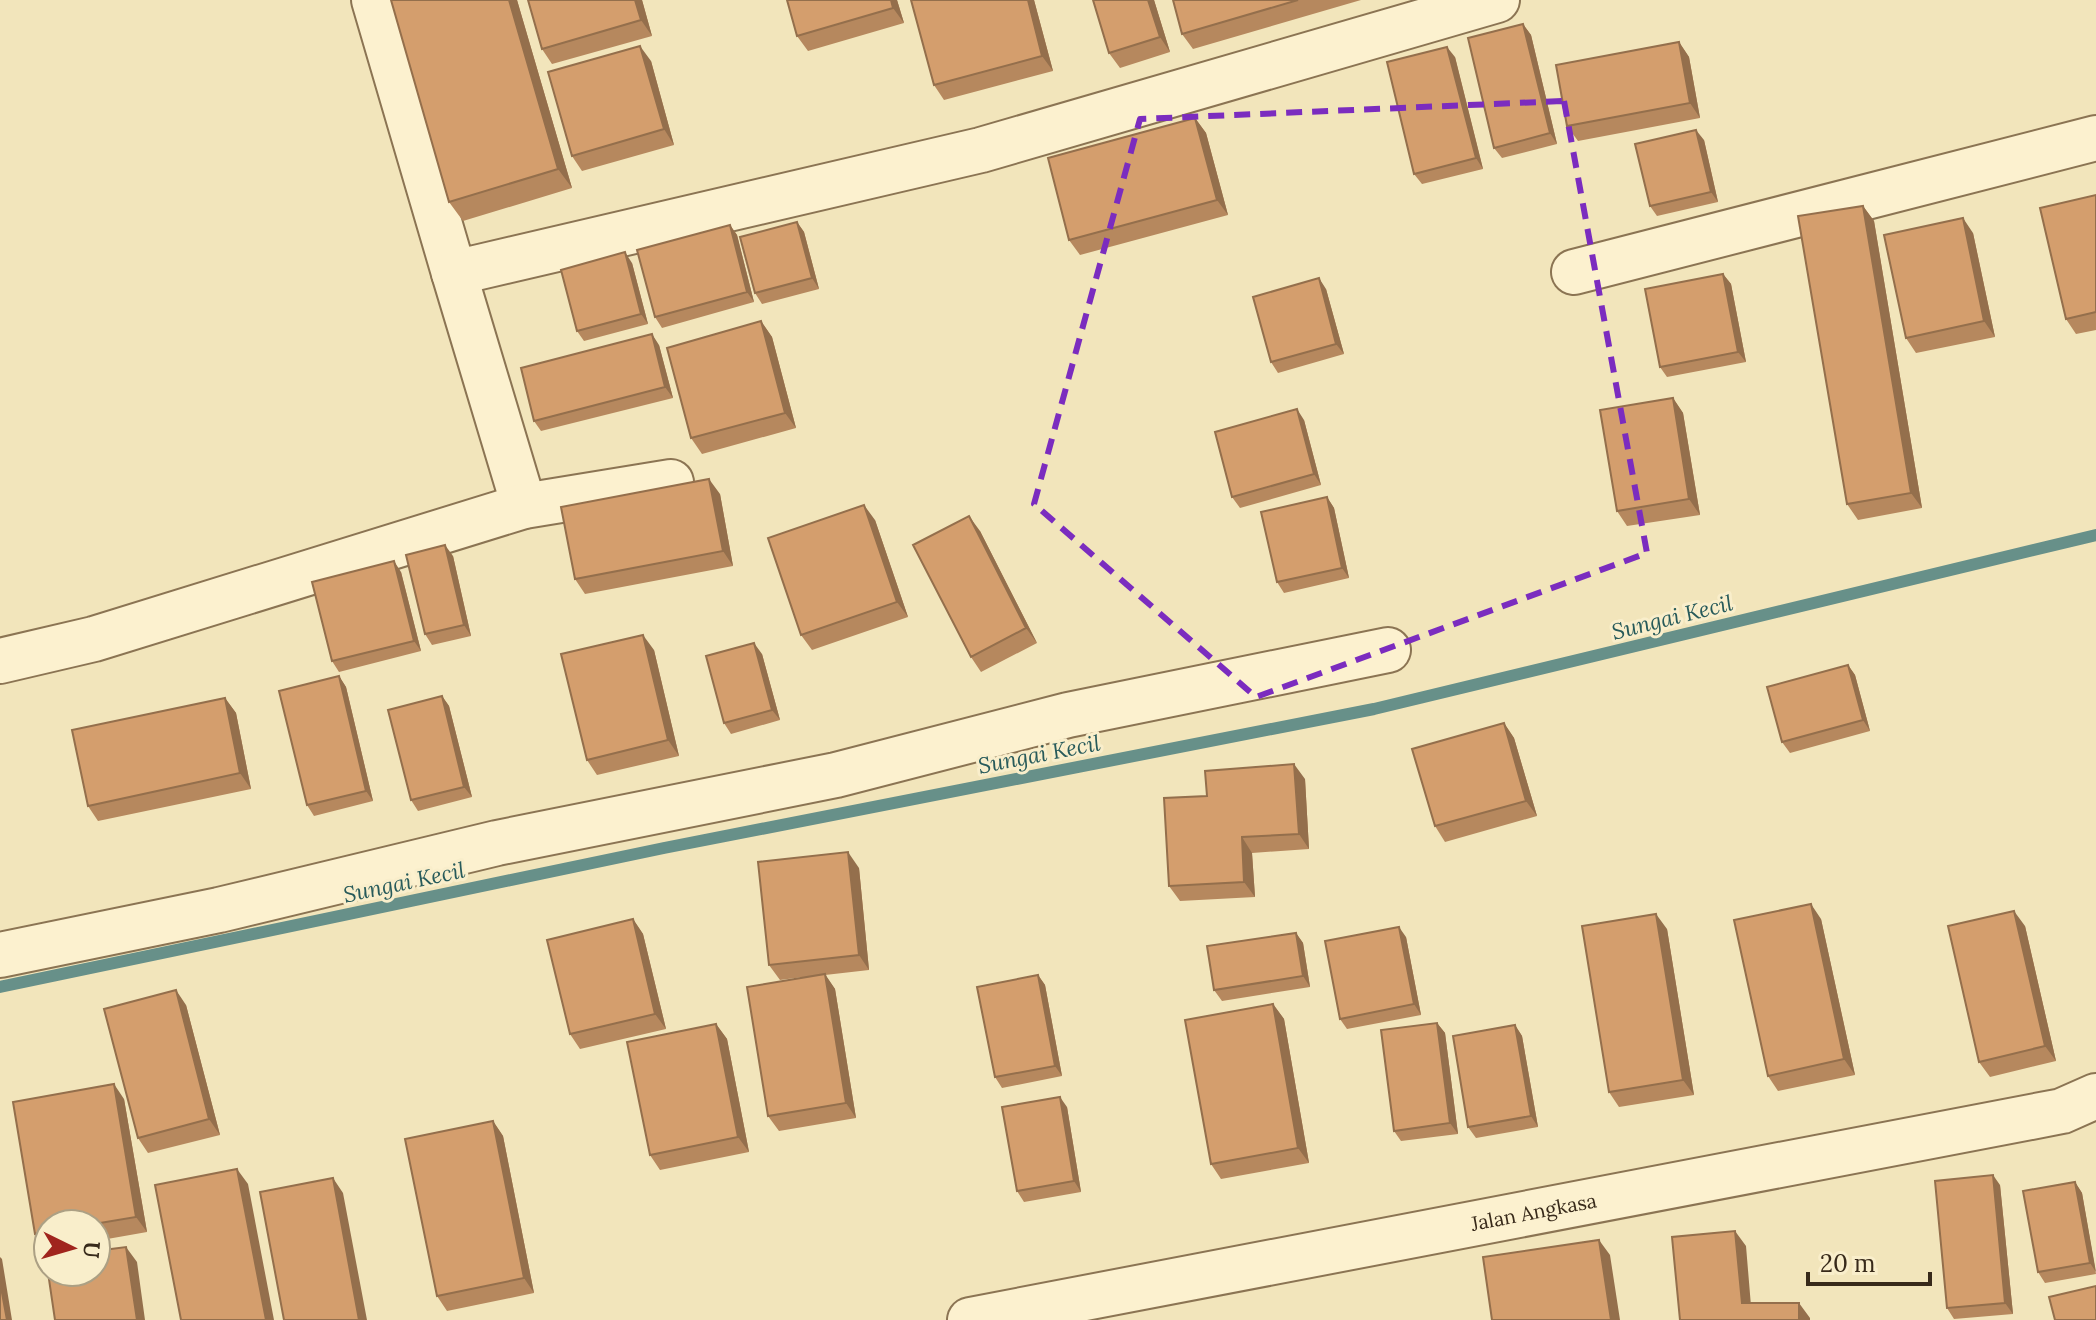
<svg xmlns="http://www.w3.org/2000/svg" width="2096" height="1320" viewBox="0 0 2096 1320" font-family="Lora,serif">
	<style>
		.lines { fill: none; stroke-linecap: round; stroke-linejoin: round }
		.stream { stroke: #679089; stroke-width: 12 }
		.minor-casing { stroke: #8b7453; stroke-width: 48 }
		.minor { stroke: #fcf1cf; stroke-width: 44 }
		.wall { fill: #b6885e }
		.shaded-wall { fill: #946f4c }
		.building { fill: #d49e6d; stroke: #946f4c; stroke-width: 2 }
		.marked { fill: none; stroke: #7b2cbf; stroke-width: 6; stroke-dasharray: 16 10; stroke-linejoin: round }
		.labels { text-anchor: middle; stroke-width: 6; stroke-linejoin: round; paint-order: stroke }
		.street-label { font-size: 20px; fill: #382a1a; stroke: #f9eecb }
		.water-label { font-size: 22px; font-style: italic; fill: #275a5a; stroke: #f9eecb }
	</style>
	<rect width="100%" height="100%" fill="#f2e5bb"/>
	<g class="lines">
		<path class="stream" d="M0,987L664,848L1374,709L2096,535"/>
		<defs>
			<g id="minor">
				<path d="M374,0L454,273L981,150L1497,0"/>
				<path d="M1574,272L2096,138"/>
				<path d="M454,273L524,506"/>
				<path d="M0,661L94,639L524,506L671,482"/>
				<path d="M0,955L219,910L497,843L836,775L1068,715L1388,650"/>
				<path id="s1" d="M970,1320L2062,1111L2096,1096"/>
			</g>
		</defs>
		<use href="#minor" class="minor-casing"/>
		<use href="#minor" class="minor"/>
	</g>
	<path class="wall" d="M391,0H517L572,188L463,221L449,202Z
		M642,0L652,36L552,64L542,49Z
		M897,0L904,23L808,51L797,36Z
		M1034,0L1053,71L944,100L934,85Z
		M1093,0H1154L1170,52L1120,68L1109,53Z
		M1173,0H1361L1193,49L1182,34Z
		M1523,24L1531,35L1557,144L1502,158L1494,148Z
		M1679,42L1689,57L1700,118L1578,141L1567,126Z
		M1455,57L1483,169L1422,184L1414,174Z
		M651,61L674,145L582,171L572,156Z
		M1195,118L1206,133L1228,215L1080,255L1069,240Z
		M1704,140L1718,202L1657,216L1650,206Z
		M2096,195V330L2076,334L2066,319Z
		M1863,206L1874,221L1922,508L1858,520L1847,504Z
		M797,222L804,232L819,289L762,304L755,293Z
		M730,225L737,235L754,302L662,328L655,317Z
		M1973,233L1995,337L1916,353L1906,338Z
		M632,263L648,324L584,341L577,331Z
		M1723,274L1731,284L1746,362L1667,377L1660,367Z
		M1326,289L1344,354L1278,373L1271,362Z
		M761,321L772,337L796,428L702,454L691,438Z
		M659,345L673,398L541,431L534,421Z
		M1673,398L1683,413L1700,515L1627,526L1617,511Z
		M1304,420L1321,485L1240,508L1232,497Z
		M720,494L733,566L585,594L575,579Z
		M1327,497L1334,508L1349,578L1284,593L1277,582Z
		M875,520L908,617L812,650L801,635Z
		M980,531L1037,643L981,672L971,657Z
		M453,556L471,636L432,645L425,634Z
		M401,572L421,651L339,672L332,661Z
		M654,650L679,756L597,775L587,760Z
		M762,654L780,720L731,734L724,723Z
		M1848,665L1855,675L1870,731L1790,753L1782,742Z
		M339,676L346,687L373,801L314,816L307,805Z
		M442,696L449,706L472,797L418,811L411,800Z
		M225,698L236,713L251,789L98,821L88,806Z
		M1504,723L1514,738L1537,816L1445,842L1435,826Z
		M1305,779L1309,849L1252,853L1255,897L1180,901L1169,886L1207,796Z
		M859,868L869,970L825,975L835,989L856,1118L779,1131L768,1116L803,977L780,980L769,965Z
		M633,919L643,934L666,1029L580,1049L570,1034Z
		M1821,919L1855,1075L1778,1091L1768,1076Z
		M2025,926L2056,1061L1990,1077L1979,1062Z
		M1667,929L1694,1095L1619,1107L1609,1092Z
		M1296,933L1303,943L1310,987L1222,1001L1214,990Z
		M1406,937L1421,1015L1347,1029L1340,1019Z
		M1038,975L1045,985L1062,1076L1002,1088L995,1077Z
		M1273,1004L1284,1019L1309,1163L1221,1179L1211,1164Z
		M186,1005L220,1135L148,1153L138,1138Z
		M1437,1023L1445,1033L1458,1134L1401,1141L1394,1131Z
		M716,1024L727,1039L749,1152L660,1170L650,1155Z
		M1515,1025L1522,1036L1538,1127L1476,1138L1468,1127Z
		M124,1099L147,1232L96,1241V1224H48V1249H46L35,1234Z
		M1067,1107L1081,1192L1024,1202L1017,1191Z
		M493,1121L503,1136L534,1293L447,1311L437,1296Z
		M2075,1182L2082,1193L2096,1274L2045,1283L2038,1272Z
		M2000,1185L2013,1314L1954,1319L1947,1308Z"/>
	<path class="shaded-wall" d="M509,0H517L572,188L558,169Z
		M635,0H642L652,36L641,20Z
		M891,0H897L904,23L893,8Z
		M1028,0H1034L1053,71L1042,56Z
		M1148,0H1154L1170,52L1160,37Z
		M1523,24L1531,35L1557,144L1550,133Z
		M1679,42L1689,57L1700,118L1690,103Z
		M640,46L651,61L674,145L664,129Z
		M1447,47L1455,57L1483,169L1476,158Z
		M1195,118L1206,133L1228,215L1217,200Z
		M1696,130L1704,140L1718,202L1711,192Z
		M1863,206L1874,221L1922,508L1911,493Z
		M1963,218L1973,233L1995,337L1984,321Z
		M797,222L804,232L819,289L812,278Z
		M730,225L737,235L754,302L747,292Z
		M625,252L632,263L648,324L641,314Z
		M1723,274L1731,284L1746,362L1738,352Z
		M1319,278L1326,289L1344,354L1336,344Z
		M761,321L772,337L796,428L785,413Z
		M652,334L659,345L673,398L665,387Z
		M1673,398L1683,413L1700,515L1689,499Z
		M1297,409L1304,420L1321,485L1314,474Z
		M709,479L720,494L733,566L723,551Z
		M1327,497L1334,508L1349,578L1342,568Z
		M864,505L875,520L908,617L897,602Z
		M969,516L980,531L1037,643L1026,628Z
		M445,545L453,556L471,636L464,625Z
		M394,561L401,572L421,651L414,641Z
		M643,635L654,650L679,756L668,740Z
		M754,643L762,654L780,720L772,710Z
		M1848,665L1855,675L1870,731L1863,720Z
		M339,676L346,687L373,801L366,791Z
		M442,696L449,706L472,797L464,787Z
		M225,698L236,713L251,789L240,773Z
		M1504,723L1514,738L1537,816L1526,801Z
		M1294,764L1305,779L1309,849L1299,834Z
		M1242,837L1252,853L1255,897L1244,882Z
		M848,852L859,868L869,970L859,955Z
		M1811,904L1821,919L1855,1075L1844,1059Z
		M2014,911L2025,926L2056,1061L2045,1046Z
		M1656,914L1667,929L1694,1095L1683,1080Z
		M633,919L643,934L666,1029L655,1014Z
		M1399,927L1406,937L1421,1015L1414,1004Z
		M1296,933L1303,943L1310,987L1303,976Z
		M825,974L835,989L856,1118L846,1103Z
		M1038,975L1045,985L1062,1076L1055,1066Z
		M176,990L186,1005L220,1135L209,1119Z
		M1273,1004L1284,1019L1309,1163L1298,1148Z
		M1437,1023L1445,1033L1458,1134L1450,1123Z
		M716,1024L727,1039L749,1152L738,1137Z
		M1515,1025L1522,1036L1538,1127L1531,1116Z
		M114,1084L124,1099L147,1232L136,1217Z
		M1060,1097L1067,1107L1081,1192L1074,1181Z
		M493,1121L503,1136L534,1293L524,1278Z
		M237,1169L248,1184L274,1320H266Z
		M1993,1175L2000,1185L2013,1314L2005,1303Z
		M333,1178L343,1193L367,1320H359Z
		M2075,1182L2082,1193L2096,1272L2090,1263Z
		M1735,1231L1746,1246L1752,1318L1742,1303Z
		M1599,1240L1610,1255L1620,1320H1611Z
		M126,1247L137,1262L145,1320H137Z
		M0,1257L2,1259L12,1320H7L0,1282Z
		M1799,1303L1810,1318V1320H1799Z"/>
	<path class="building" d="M391,0H509L558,169L449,202Z
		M528,0H635L641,20L542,49Z
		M787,0H891L893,8L797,36Z
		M911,0H1028L1042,56L934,85Z
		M1093,0H1148L1160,37L1109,53Z
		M1173,0H1298L1182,34Z
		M1523,24L1550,133L1494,148L1468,38Z
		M1679,42L1690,103L1567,126L1556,65Z
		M640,46L664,129L572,156L548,72Z
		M1447,47L1476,158L1414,174L1387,62Z
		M1195,118L1217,200L1069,240L1048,158Z
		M1696,130L1711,192L1650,206L1635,144Z
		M2096,195V312L2066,319L2040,208Z
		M1863,206L1911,493L1847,504L1798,216Z
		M1963,218L1984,321L1906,338L1884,235Z
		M797,222L812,278L755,293L740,237Z
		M730,225L747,292L655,317L637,250Z
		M625,252L641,314L577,331L561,270Z
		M1723,274L1738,352L1660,367L1645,289Z
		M1319,278L1336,344L1271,362L1253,297Z
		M761,321L785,413L691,438L667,348Z
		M652,334L665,387L534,421L521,368Z
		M1673,398L1689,499L1617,511L1600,410Z
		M1297,409L1314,474L1232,497L1215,432Z
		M709,479L723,551L575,579L561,507Z
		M1327,497L1342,568L1277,582L1261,512Z
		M864,505L897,602L801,635L768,538Z
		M969,516L1026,628L971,657L913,545Z
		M445,545L464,625L425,634L406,555Z
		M394,561L414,641L332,661L312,582Z
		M643,635L668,740L587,760L561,654Z
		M754,643L772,710L724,723L706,656Z
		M1848,665L1863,720L1782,742L1767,687Z
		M339,676L366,791L307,805L279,691Z
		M442,696L464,787L411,800L388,710Z
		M225,698L240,773L88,806L72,730Z
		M1504,723L1526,801L1435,826L1412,749Z
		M1294,764L1299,834L1242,837L1244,882L1169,886L1164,798L1207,796L1205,771Z
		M848,852L859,955L769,965L758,862Z
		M1811,904L1844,1059L1768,1076L1734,920Z
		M2014,911L2045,1046L1979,1062L1948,926Z
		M1656,914L1683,1080L1609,1092L1582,926Z
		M633,919L655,1014L570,1034L547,940Z
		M1399,927L1414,1004L1340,1019L1325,941Z
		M1296,933L1303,976L1214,990L1207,946Z
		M825,974L846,1103L768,1116L747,987Z
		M1038,975L1055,1066L995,1077L977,987Z
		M176,990L209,1119L138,1138L104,1009Z
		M1273,1004L1298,1148L1211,1164L1185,1020Z
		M1437,1023L1450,1123L1394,1131L1381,1030Z
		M716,1024L738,1137L650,1155L627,1042Z
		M1515,1025L1531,1116L1468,1127L1453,1036Z
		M114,1084L136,1217L94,1224H48V1232L35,1234L13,1102Z
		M1060,1097L1074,1181L1017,1191L1002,1107Z
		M493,1121L524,1278L437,1296L405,1139Z
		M237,1169L266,1320H181L155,1185Z
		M1993,1175L2005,1303L1947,1308L1935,1181Z
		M333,1178L359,1320H284L260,1192Z
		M2075,1182L2090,1263L2038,1272L2023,1191Z
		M1735,1231L1742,1303H1799V1320H1680L1672,1237Z
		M1599,1240L1611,1320H1492L1483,1257Z
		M126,1247L137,1320H55L46,1259H48V1272H96V1251Z
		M0,1282L7,1320H0Z
		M2096,1286V1320H2055L2049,1297Z"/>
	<path class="marked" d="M1564,101L1647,553L1256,697L1034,504L1140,119Z"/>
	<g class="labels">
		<g class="street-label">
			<text dy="7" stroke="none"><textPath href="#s1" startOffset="574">Jalan Angkasa</textPath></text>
		</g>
		<g class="water-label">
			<text transform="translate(1672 617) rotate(-14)" y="8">Sungai Kecil</text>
			<text transform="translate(1039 754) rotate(-11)" y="8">Sungai Kecil</text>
			<text transform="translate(404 882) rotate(-12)" y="8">Sungai Kecil</text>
		</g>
	</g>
	<g transform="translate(72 1248) rotate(95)"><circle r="38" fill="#f9eecb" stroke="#aca084" stroke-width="2"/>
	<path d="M0-6L14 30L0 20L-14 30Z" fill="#a0241d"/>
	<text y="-12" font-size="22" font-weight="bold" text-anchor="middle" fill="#382a1a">U</text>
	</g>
	<path d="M1808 1272v12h122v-12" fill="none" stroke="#382a1a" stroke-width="4"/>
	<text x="1820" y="1272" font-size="24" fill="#382a1a" stroke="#f9eecb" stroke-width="6" paint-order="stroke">20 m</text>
</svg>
